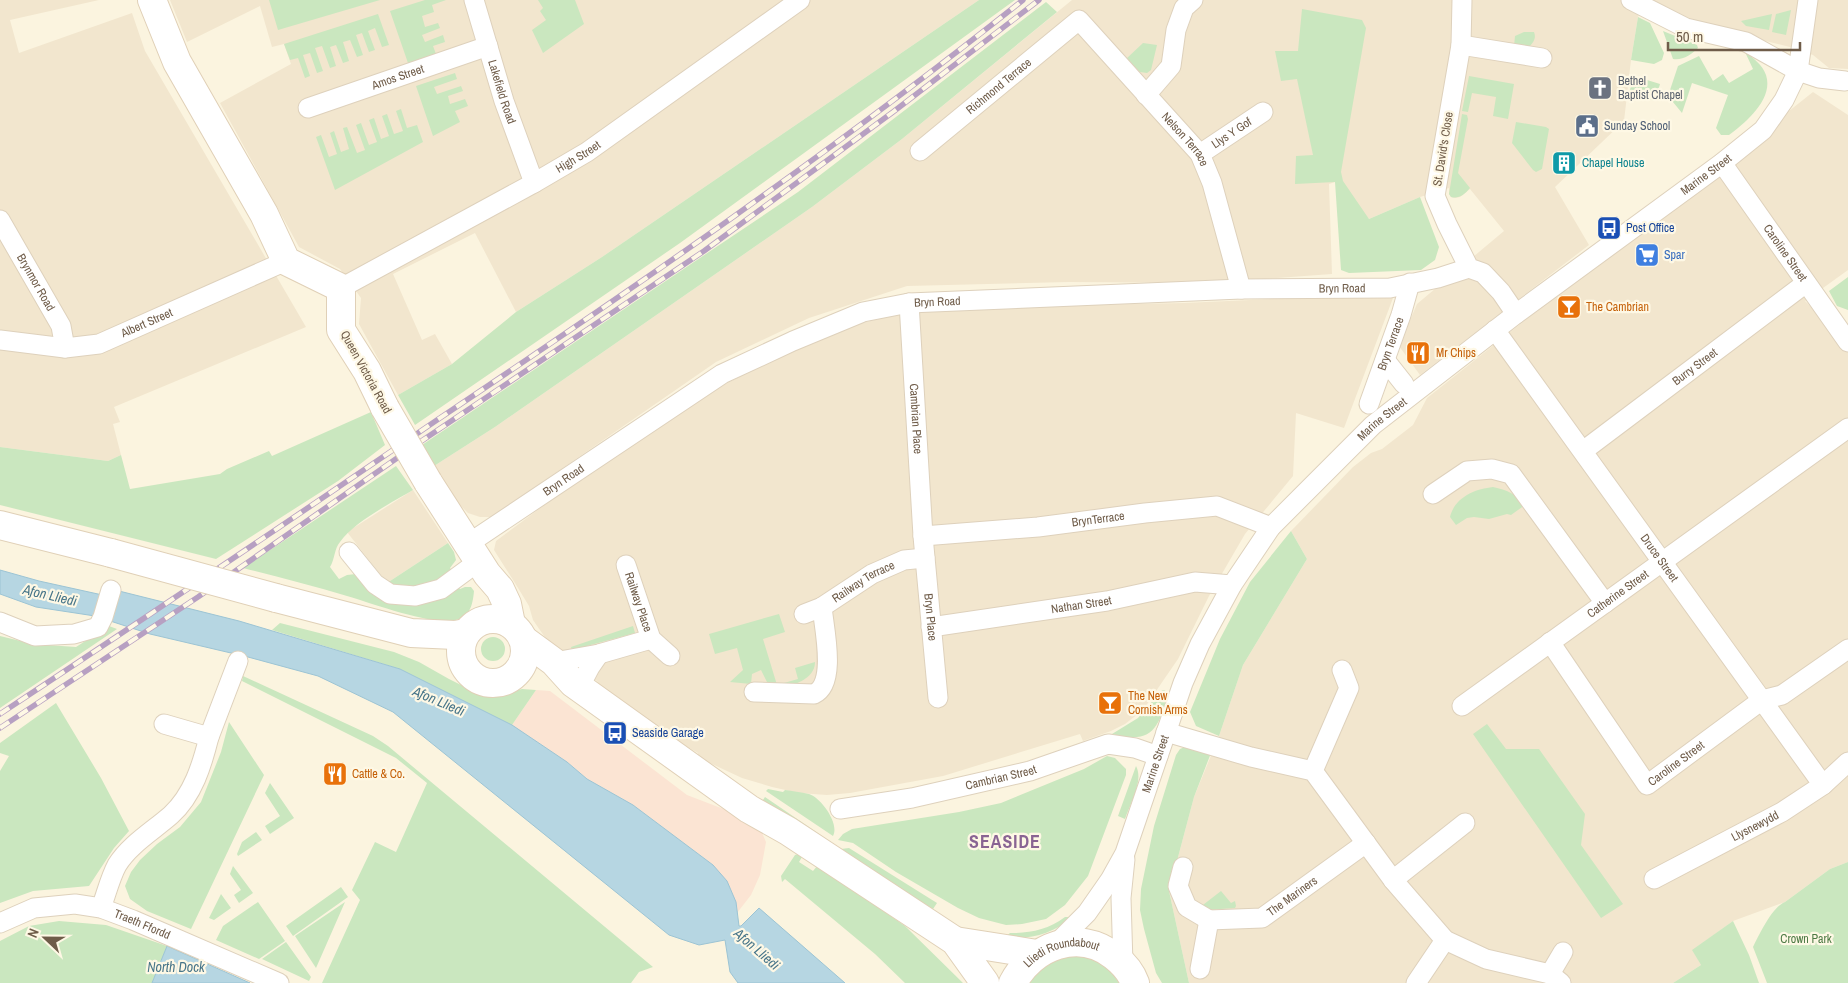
<svg xmlns="http://www.w3.org/2000/svg" width="1848" height="983" viewBox="0 0 1848 983" font-family="'Archivo Narrow',sans-serif">
	<style>
		.residential { fill: #f2e6ce }
		.commercial { fill: #fbe4d3 }
		.green { fill: #cae7bf }
		.water { fill: #b6d6e2; stroke: #9cc4d4 }
		.lines { fill: none; stroke-linecap: round; stroke-linejoin: round }
		.street-casing { stroke: #ded1bc; stroke-width: 21 }
		.secondary-casing { stroke: #e0d0b7; stroke-width: 30 }
		.street { stroke: #fff; stroke-width: 19 }
		.secondary { stroke: #fff; stroke-width: 28 }
		.rail-casing { stroke: #b7a0c2; stroke-width: 5.5 }
		.rail { stroke: #fef8e5; stroke-width: 4; stroke-dasharray: 11; stroke-linecap: butt }
		.secondary-bridge-casing { stroke: #e0d0b7; stroke-width: 30; stroke-linecap: butt }
		.secondary-bridge { stroke: #fff; stroke-width: 28 }
		.labels { text-anchor: middle; stroke-width: 4.5; stroke-linejoin: round; paint-order: stroke }
		.street-label { font-size: 12px; fill: #6f5c49; stroke: #fef8e5 }
		.worship-label { font-size: 12px; fill: #5b616d; stroke: #fef8e5; text-anchor: start }
		.service-label { font-size: 12px; fill: #4e5e75; stroke: #fef8e5; text-anchor: start }
		.culture-label { font-size: 12px; fill: #0d838f; stroke: #fef8e5; text-anchor: start }
		.transit-label { font-size: 12px; fill: #164399; stroke: #fef8e5; text-anchor: start }
		.shop-label { font-size: 12px; fill: #366cbe; stroke: #fef8e5; text-anchor: start }
		.food-label { font-size: 12px; fill: #c56008; stroke: #fef8e5; text-anchor: start }
		.park-label { font-size: 12px; fill: #4d7a44; stroke: #fef8e5 }
		.water-label { font-size: 14px; font-style: italic; fill: #477589; stroke: #fef8e5 }
		.district-label { font-size: 18px; font-weight: bold; letter-spacing: 1px; fill: #896493; stroke: #fef8e5 }
	</style>
	<rect width="100%" height="100%" fill="#fbf4df"/>
	<path class="residential" d="M0,0H99L10,20L19,53L132,13L145,51L306,327L114,407L120,422L113,424L121,455L108,461L0,447Z
		M170,0H979L602,257L516,312L475,233L393,274L422,340L435,334L452,364L398,395L359,324L361,298L340,269L299,247L220,103L291,64L284,44L272,47L260,6L187,42Z
		M1072,0H1646L1638,17L1631,60L1624,121L1555,187L1589,245L1420,375L1399,346L1417,304L1504,231L1470,189L1460,197L1455,198L1451,197L1449,194V188L1420,197L1369,219L1335,182L1329,184L1332,274L1211,283L1069,282L907,286L809,318L716,362L498,513L491,517H480L468,513L452,497L434,466L495,427L812,207L902,139Z
		M1647,0H1848V69L1829,68L1813,55L1790,47L1711,28Z
		M1813,92L1848,115V270L1805,301L1848,343V862L1830,869L1785,902L1733,921L1693,950L1701,965L1673,983H1189L1169,891L1194,797L1219,736L1243,665L1307,559L1291,531L1353,467L1371,453L1382,449L1413,425L1427,398Z
		M1336,296L1393,298L1344,428L1296,413L1293,476L1245,534L1209,596L1178,659L1143,710L1125,724L1111,731L1083,741L1080,734L943,776L850,793L827,795L799,793L772,787L742,778L697,757L698,753L657,729L600,687L597,681L562,662L533,620L529,606L515,583L494,550L496,541L625,445L727,383L838,329L923,308L1184,303Z
		M413,490L448,543L387,583L347,532Z"/>
	<path class="commercial" d="M536,690L550,691L687,795L747,818L760,828L766,842L760,875L751,895L737,913L736,902L713,865L633,805L587,779L567,762L512,725Z"/>
	<path class="green" d="M269,0H380L278,30Z
		M425,0H446L432,5L434,12L422,16L425,27L438,23L440,28L422,35L425,42L443,35L445,42L433,46L436,54L408,63L390,11Z
		M538,0H575L584,24L543,53L532,30L546,20L540,11L543,8Z
		M979,0H1015L680,243L415,425L398,395L452,364L516,312L602,257Z
		M1046,2L1057,12L902,139L812,207L495,427L434,466L422,445L798,192Z
		M1302,9L1362,20L1366,28L1341,172L1343,181L1369,219L1420,197L1439,247L1435,260L1421,270L1349,273L1341,270L1335,182L1295,184L1296,156L1313,155L1297,79L1281,81L1275,51H1298Z
		M1791,10L1786,35L1772,32L1776,14Z
		M378,14L389,45L382,47L375,28L368,31L375,50L369,52L362,33L356,35L363,55L357,57L350,40L343,42L349,61L343,63L336,45L330,47L336,66L330,68L322,46L315,48L323,71L317,73L310,53L303,55L310,76L305,78L298,58L290,60L284,44Z
		M1772,14L1769,30L1746,26L1741,21Z
		M1638,17L1650,23L1664,53L1662,60L1654,64L1631,60Z
		M1663,31L1697,45L1698,48C1692,54 1682,61 1673,59Z
		M1524,32H1534C1537,39 1532,44 1527,49L1514,46L1515,36Z
		M1143,43L1157,45L1151,70L1147,73L1140,72L1126,59Z
		M1745,52C1753,58 1762,64 1766,75C1774,99 1745,123 1729,135H1721L1716,128L1728,95L1692,83L1682,113L1668,96L1678,66L1699,56L1713,81L1723,74L1729,83L1753,69Z
		M455,73L457,79L434,87L437,94L461,86L463,91L448,96L450,104L465,99L468,106L455,111L460,122L433,136L416,86Z
		M1469,76L1514,84L1508,119L1493,116L1496,97L1472,93L1468,112L1462,111Z
		M1634,76L1660,84L1655,101L1629,93Z
		M401,109L407,128L417,125L423,142L335,190L316,137L321,135L329,157L337,154L330,133L334,131L341,152L349,149L343,128L347,127L357,153L365,150L356,125L361,123L369,145L377,142L369,120L374,118L381,139L389,136L382,116L387,114L394,134L403,131L396,111Z
		M1462,114L1467,115L1468,119L1458,173L1470,188C1464,195 1459,199 1451,197L1449,194Z
		M1516,122L1546,127L1549,129L1542,169L1536,172L1533,170L1512,143Z
		M1848,277V310L1837,306L1829,291Z
		M371,412L385,445L338,481L216,559L0,505V447L108,461L121,455L130,489L220,474L227,469L269,451L272,456Z
		M396,466L413,490C391,503 354,522 340,542C334,549 335,559 330,567L339,579L347,575L356,574L383,599L458,586L460,589L465,587H471L474,591C473,602 471,615 459,619C436,628 372,603 347,596C313,586 278,577 243,568Z
		M1493,487C1507,490 1516,494 1525,505L1511,515L1507,514L1489,519L1474,517L1467,518L1456,525L1450,517C1455,497 1475,489 1493,487Z
		M1291,531L1307,559L1243,665L1219,736L1196,726L1190,712L1220,639L1250,582Z
		M448,543L454,552L456,560L450,568L452,571C431,587 412,590 387,583Z
		M779,614L785,632L763,639L777,685L798,679L795,668L815,662C815,680 792,685 778,690L769,686L761,670L752,674L751,684L730,682L743,670L737,648L715,654L709,634Z
		M280,623L394,652L419,662L449,679L485,697L498,696L522,689L536,690L512,725L400,669L272,630Z
		M109,626L117,629L0,708V636L33,644L76,647Z
		M633,626L635,633L572,650L571,647Z
		M481 649a12 12 0 1 1 24 0a12 12 0 1 1-24 0Z
		M243,676L373,736L388,746L653,967L639,972L631,983H322L360,900L352,890L375,842L396,852L427,783L396,758L242,681Z
		M1164,690L1169,693C1158,727 1154,745 1112,734L1138,718L1161,691Z
		M56,703L101,778L129,831L114,848L89,886L33,891L0,903V771L9,756L0,753V743Z
		M229,722L264,775L191,929L147,911L130,899L125,886L131,872L140,860L157,844L180,827L201,802L221,752Z
		M1487,724L1506,749H1539L1585,814L1581,845L1623,904L1601,918L1473,734Z
		M1187,746L1211,753L1194,797L1169,891L1189,983H1162L1156,973L1144,929L1140,910L1141,889L1154,826L1176,755L1180,749Z
		M1107,756L1115,758L1126,769V775L1088,876L1065,905L1046,919L1022,924L1006,925L979,918L958,908L896,872L853,843L838,840L843,834L852,829L959,812L1001,803L1084,769Z
		M1136,766C1144,781 1130,804 1125,819L1118,816Z
		M270,783L294,818L270,834L265,826L280,816L265,793Z
		M768,789L783,792L785,790C792,791 801,792 809,794C820,797 840,823 833,836L766,791Z
		M765,797L841,849L849,848L937,903L933,909L761,803Z
		M256,832L262,840L238,856L237,854L242,842Z
		M798,854L802,857L799,862L813,871L818,865L905,926L963,983H905L875,954L785,879L782,882L781,876L795,855Z
		M1848,862V983H1767L1753,947C1759,935 1772,907 1785,902L1830,869Z
		M233,866L253,893L239,903L234,895L241,890L230,874Z
		M341,887L348,897L293,936L286,926Z
		M1221,891L1231,903L1235,901L1236,906L1235,908L1206,910L1199,908Z
		M221,894L231,908L214,920L209,918Z
		M258,902L285,941L259,959L216,940L223,926Z
		M345,902L316,968L295,936Z
		M1065,917H1073C1052,934 1031,940 1005,937L1010,933C1030,933 1048,930 1065,917Z
		M59,921L106,925L167,946L152,983H0V941L29,926Z
		M1733,921L1749,955L1759,983H1673L1701,965L1692,950Z
		M286,942L311,977L309,981L262,959Z
		M1069,954C1091,956 1108,963 1119,983H1026L1038,967Z"/>
	<path class="water" d="M0,570L39,581L107,596L115,590L239,621L400,669L512,725L567,762L587,779L633,805L713,865L727,881L736,902L739,926H741L759,908L845,983H738L730,972L725,940L699,945L669,935L393,712L318,676L248,657L150,634L95,616L36,607L0,594Z
		M167,946L250,983H152Z"/>
	<g class="lines">
		<defs>
			<g id="street">
				<path id="s1" d="M474,0L504,101L534,183"/>
				<path d="M1462,0L1461,45L1435,196L1447,224L1469,268L1483,273L1501,292L1516,314"/>
				<path d="M1631,0L1686,28L1746,42L1798,71L1819,78L1845,81"/>
				<path d="M1461,45L1542,58"/>
				<path d="M1146,95L1171,66L1176,30L1184,8L1193,0"/>
				<path id="s2" d="M308,108L488,46"/>
				<path id="s3" d="M920,151L1079,20L1200,154L1212,183L1241,289"/>
				<path id="s4" d="M1200,154L1263,112"/>
				<path id="s5" d="M1722,163L1848,342"/>
				<path id="s6" d="M0,220L61,326L65,348"/>
				<path id="s7" d="M341,288L534,183L587,152L800,0"/>
				<path id="s8" d="M909,303L923,536L938,698"/>
				<path id="s9" d="M1495,330L1823,785"/>
				<path id="s10" d="M0,340L65,348L99,344L286,261"/>
				<path d="M1385,360L1404,384"/>
				<path id="s11" d="M1369,404L1401,315L1410,283"/>
				<path id="s12" d="M1583,451L1806,283"/>
				<path d="M1433,494L1467,471L1492,469L1511,474L1605,603"/>
				<path id="s13" d="M923,536L1038,527L1145,513L1217,506L1271,527"/>
				<path id="s14" d="M468,544L722,374L793,341L863,312L909,303L1241,289L1390,288L1438,278L1469,268"/>
				<path d="M349,552L375,584L390,594L415,596L441,589L479,561"/>
				<path id="s15" d="M626,565L651,639L670,656"/>
				<path id="s16" d="M804,614L822,607L872,574L904,560L925,558"/>
				<path d="M0,622L35,636L74,634L98,627L103,617L111,590"/>
				<path id="s17" d="M931,627L1107,601L1195,582L1232,585"/>
				<path id="s18" d="M1550,642L1647,785L1762,700L1782,695L1848,649"/>
				<path d="M554,662L599,654L651,639"/>
				<path d="M579,688L590,667L599,654"/>
				<path d="M754,692L814,694C837,684 824,628 822,607"/>
				<path id="s19" d="M1462,706L1848,428"/>
				<path d="M1166,732L1251,757L1313,771L1393,880L1445,940L1486,959L1550,974L1561,983"/>
				<path d="M209,737L238,661"/>
				<path d="M1313,771L1349,688L1342,670"/>
				<path id="s20" d="M840,809L912,798L1030,771L1108,744L1135,748L1158,756"/>
				<path d="M1183,867L1178,886L1187,907L1209,920"/>
				<path id="s21" d="M1654,879L1782,812L1823,785L1848,762"/>
				<path d="M1393,880L1465,823"/>
				<path d="M101,908C106,895 110,878 117,865C129,845 154,830 171,815C193,795 202,765 209,737L164,724"/>
				<path id="s22" d="M0,923L34,908L75,904L101,908L133,920L279,983"/>
				<path id="s23" d="M1054,946L1087,913L1110,880L1125,853L1183,683L1200,644L1232,585L1271,527L1373,425L1516,314L1722,163L1763,130L1784,100L1798,71L1808,0"/>
				<path d="M1123,964L1121,898L1125,859"/>
				<path id="s24" d="M1200,969L1209,920L1262,918L1366,843"/>
				<path d="M1550,974L1563,952"/>
				<path d="M1416,983L1445,940"/>
			</g>
			<g id="secondary">
				<path d="M152,0L177,62L264,214L286,261L341,288V330L367,371L385,408"/>
				<path d="M428,482L487,574L500,589L507,604L511,624"/>
				<path d="M0,525L111,553"/>
				<path d="M276,598L411,633L455,635L466,633"/>
				<circle cx="493" cy="651" r="32"/>
				<path d="M524,640L554,662L573,683L749,809L788,831L955,941L985,983"/>
				<path d="M955,941L1037,954"/>
				<path id="s25" d="M1013,983C1032,946 1079,928 1114,956C1123,963 1131,972 1135,983"/>
			</g>
		</defs>
		<use href="#street" class="street-casing"/>
		<use href="#secondary" class="secondary-casing"/>
		<use href="#street" class="street"/>
		<use href="#secondary" class="secondary"/>
		<defs>
			<path id="rail" d="M0,714C147,617 292,519 437,420C637,286 835,150 1023,0
				M0,728L198,597L423,440L704,251L893,112L1039,0"/>
		</defs>
		<use href="#rail" class="rail-casing"/>
		<use href="#rail" class="rail"/>
		<defs>
			<path id="secondary-bridge" d="M385,408L428,482
				M111,553L276,598"/>
		</defs>
		<use href="#secondary-bridge" class="secondary-bridge-casing"/>
		<use href="#secondary-bridge" class="secondary-bridge"/>
	</g>
	<defs>
		<symbol id="church-square" viewBox="-11 -11 22 22"><rect x="-9" y="-9" width="18" height="18" rx="4" fill="#6b7280" stroke="#fef8e5"/><path d="M-1.2-6h2.4v3.5h3.3v2.4h-3.3V6h-2.4V-.1h-3.3v-2.4h3.3Z" fill="#fff"/></symbol>
		<symbol id="civic-square" viewBox="-11 -11 22 22"><rect x="-9" y="-9" width="18" height="18" rx="4" fill="#5c6f8a" stroke="#fef8e5"/><path d="M-.6-6.5H3V-4.5H.6V-3L4-1V1h2V6H-6V1h2V-1L-.6-3ZM-1.2 2.5V6h2.4V2.5Z" fill="#fff"/></symbol>
		<symbol id="building-square" viewBox="-11 -11 22 22"><rect x="-9" y="-9" width="18" height="18" rx="4" fill="#0f9aa8" stroke="#fef8e5"/><path d="M-4-6H4V6H1V3H-1V6H-4ZM-2.5-4.3h1.7v1.8h-1.7ZM.8-4.3h1.7v1.8H.8ZM-2.5-1h1.7V.8h-1.7ZM.8-1h1.7V.8H.8Z" fill="#fff"/></symbol>
		<symbol id="bus-square" viewBox="-11 -11 22 22"><rect x="-9" y="-9" width="18" height="18" rx="4" fill="#1a4fb4" stroke="#fef8e5"/><path d="M-5-6H5V4H4V6H2V4H-2V6H-4V4H-5ZM-3.5-4V0h7V-4ZM-3.5 1.2v1.5H-2V1.2ZM2 1.2v1.5H3.5V1.2Z" fill="#fff"/></symbol>
		<symbol id="supermarket-square" viewBox="-11 -11 22 22"><rect x="-9" y="-9" width="18" height="18" rx="4" fill="#3f7fe0" stroke="#fef8e5"/><path d="M-6-5.5h2.5l.6 2H6L4.5 2H-2.5L-4.4-4H-6ZM-1.5 3.2a1.3 1.3 0 1 0 .1 0ZM3 3.2a1.3 1.3 0 1 0 .1 0Z" fill="#fff"/></symbol>
		<symbol id="bar-square" viewBox="-11 -11 22 22"><rect x="-9" y="-9" width="18" height="18" rx="4" fill="#e8710a" stroke="#fef8e5"/><path d="M-6-5H6L.8 .8V4.5H3.5V6h-7V4.5H-.8V.8Z" fill="#fff"/></symbol>
		<symbol id="restaurant-square" viewBox="-11 -11 22 22"><rect x="-9" y="-9" width="18" height="18" rx="4" fill="#e8710a" stroke="#fef8e5"/><path d="M-5-6h1v4h1v-4h1v4h1v-4h1v5L-1.5 .5V6h-2V.5L-5-1ZM5-6V6H3V1.5H1.5Q1.5-4 5-6Z" fill="#fff"/></symbol>
	</defs>
	<g fill-rule="evenodd">
		<use href="#church-square" x="1586" y="74" width="28" height="28"/>
		<use href="#civic-square" x="1573" y="112" width="28" height="28"/>
		<use href="#building-square" x="1550" y="149" width="28" height="28"/>
		<use href="#bus-square" x="1595" y="214" width="28" height="28"/>
		<use href="#supermarket-square" x="1633" y="241" width="28" height="28"/>
		<use href="#bar-square" x="1555" y="293" width="28" height="28"/>
		<use href="#restaurant-square" x="1404" y="339" width="28" height="28"/>
		<use href="#bar-square" x="1096" y="689" width="28" height="28"/>
		<use href="#bus-square" x="601" y="719" width="28" height="28"/>
		<use href="#restaurant-square" x="321" y="760" width="28" height="28"/>
	</g>
	<g class="labels">
		<g class="street-label">
			<text dy="4" stroke="none"><textPath href="#s2" startOffset="95">Amos Street</textPath></text>
			<text dy="4" stroke="none"><textPath href="#s3" startOffset="102">Richmond Terrace</textPath></text>
			<text dy="4" stroke="none"><textPath href="#s1" startOffset="96">Lakefield Road</textPath></text>
			<text dy="4" stroke="none"><textPath href="#s4" startOffset="38">Llys Y Gof</textPath></text>
			<text dy="4" stroke="none"><textPath href="#s3" startOffset="366">Nelson Terrace</textPath></text>
			<text transform="translate(1443 149) rotate(-81)" y="4">St. David's Close</text>
			<text dy="4" stroke="none"><textPath href="#s7" startOffset="271">High Street</textPath></text>
			<text dy="4" stroke="none"><textPath href="#s23" startOffset="1038">Marine Street</textPath></text>
			<text dy="4" stroke="none"><textPath href="#s5" startOffset="110">Caroline Street</textPath></text>
			<text dy="4" stroke="none"><textPath href="#s6" startOffset="72">Brynmor Road</textPath></text>
			<text dy="4" stroke="none"><textPath href="#s14" startOffset="940">Bryn Road</textPath></text>
			<text dy="4" stroke="none"><textPath href="#s14" startOffset="535">Bryn Road</textPath></text>
			<text dy="4" stroke="none"><textPath href="#s10" startOffset="152">Albert Street</textPath></text>
			<text dy="4" stroke="none"><textPath href="#s11" startOffset="64">Bryn Terrace</textPath></text>
			<text dy="4" stroke="none"><textPath href="#s12" startOffset="140">Burry Street</textPath></text>
			<text transform="translate(366 372) rotate(61)" y="4">Queen Victoria Road</text>
			<text dy="4" stroke="none"><textPath href="#s8" startOffset="116">Cambrian Place</textPath></text>
			<text dy="4" stroke="none"><textPath href="#s23" startOffset="632">Marine Street</textPath></text>
			<text dy="4" stroke="none"><textPath href="#s14" startOffset="115">Bryn Road</textPath></text>
			<text dy="4" stroke="none"><textPath href="#s13" startOffset="176">BrynTerrace</textPath></text>
			<text dy="4" stroke="none"><textPath href="#s9" startOffset="281">Druce Street</textPath></text>
			<text dy="4" stroke="none"><textPath href="#s16" startOffset="68">Railway Terrace</textPath></text>
			<text dy="4" stroke="none"><textPath href="#s19" startOffset="192">Catherine Street</textPath></text>
			<text dy="4" stroke="none"><textPath href="#s15" startOffset="39">Railway Place</textPath></text>
			<text dy="4" stroke="none"><textPath href="#s17" startOffset="152">Nathan Street</textPath></text>
			<text dy="4" stroke="none"><textPath href="#s8" startOffset="315">Bryn Place</textPath></text>
			<text dy="4" stroke="none"><textPath href="#s18" startOffset="209">Caroline Street</textPath></text>
			<text dy="4" stroke="none"><textPath href="#s23" startOffset="212">Marine Street</textPath></text>
			<text dy="4" stroke="none"><textPath href="#s20" startOffset="164">Cambrian Street</textPath></text>
			<text dy="4" stroke="none"><textPath href="#s21" startOffset="114">Llysnewydd</textPath></text>
			<text dy="4" stroke="none"><textPath href="#s24" startOffset="140">The Mariners</textPath></text>
			<text dy="4" stroke="none"><textPath href="#s22" startOffset="149">Traeth Ffordd</textPath></text>
			<text dy="4" stroke="none"><textPath href="#s25" startOffset="62">Lliedi Roundabout</textPath></text>
		</g>
		<g class="worship-label">
			<text x="1618" y="85">Bethel<tspan x="1618" dy="14">Baptist Chapel</tspan></text>
		</g>
		<g class="service-label">
			<text x="1604" y="130">Sunday School</text>
		</g>
		<g class="culture-label">
			<text x="1582" y="167">Chapel House</text>
		</g>
		<g class="transit-label">
			<text x="1626" y="232">Post Office</text>
			<text x="632" y="737">Seaside Garage</text>
		</g>
		<g class="shop-label">
			<text x="1664" y="259">Spar</text>
		</g>
		<g class="food-label">
			<text x="1586" y="311">The Cambrian</text>
			<text x="1436" y="357">Mr Chips</text>
			<text x="1128" y="700">The New<tspan x="1128" dy="14">Cornish Arms</tspan></text>
			<text x="352" y="778">Cattle &amp; Co.</text>
		</g>
		<g class="park-label">
			<text x="1806" y="943">Crown Park</text>
		</g>
		<g class="water-label">
			<text transform="translate(50 595) rotate(13)" y="5">Afon Lliedi</text>
			<text transform="translate(439 701) rotate(23)" y="5">Afon Lliedi</text>
			<text transform="translate(757 949) rotate(41)" y="5">Afon Lliedi</text>
			<text x="176" y="972">North Dock</text>
		</g>
		<g class="district-label">
			<text x="1005" y="848">SEASIDE</text>
		</g>
	</g>
	<g transform="translate(45 938) rotate(292)" stroke="#fef8e5" stroke-width="4" paint-order="stroke">
	<path d="M0-4L9 19L0 12L-9 19Z" fill="#6f5c49"/>
	<text y="-8" font-size="14" font-weight="bold" text-anchor="middle" fill="#6f5c49">N</text>
	</g>
	<path d="M1668 42v8h132v-8" fill="none" stroke="#6f5c49" stroke-width="2.5"/>
	<text x="1676" y="42" font-size="15" fill="#6f5c49" stroke="#fef8e5" stroke-width="4" paint-order="stroke">50 m</text>
</svg>
